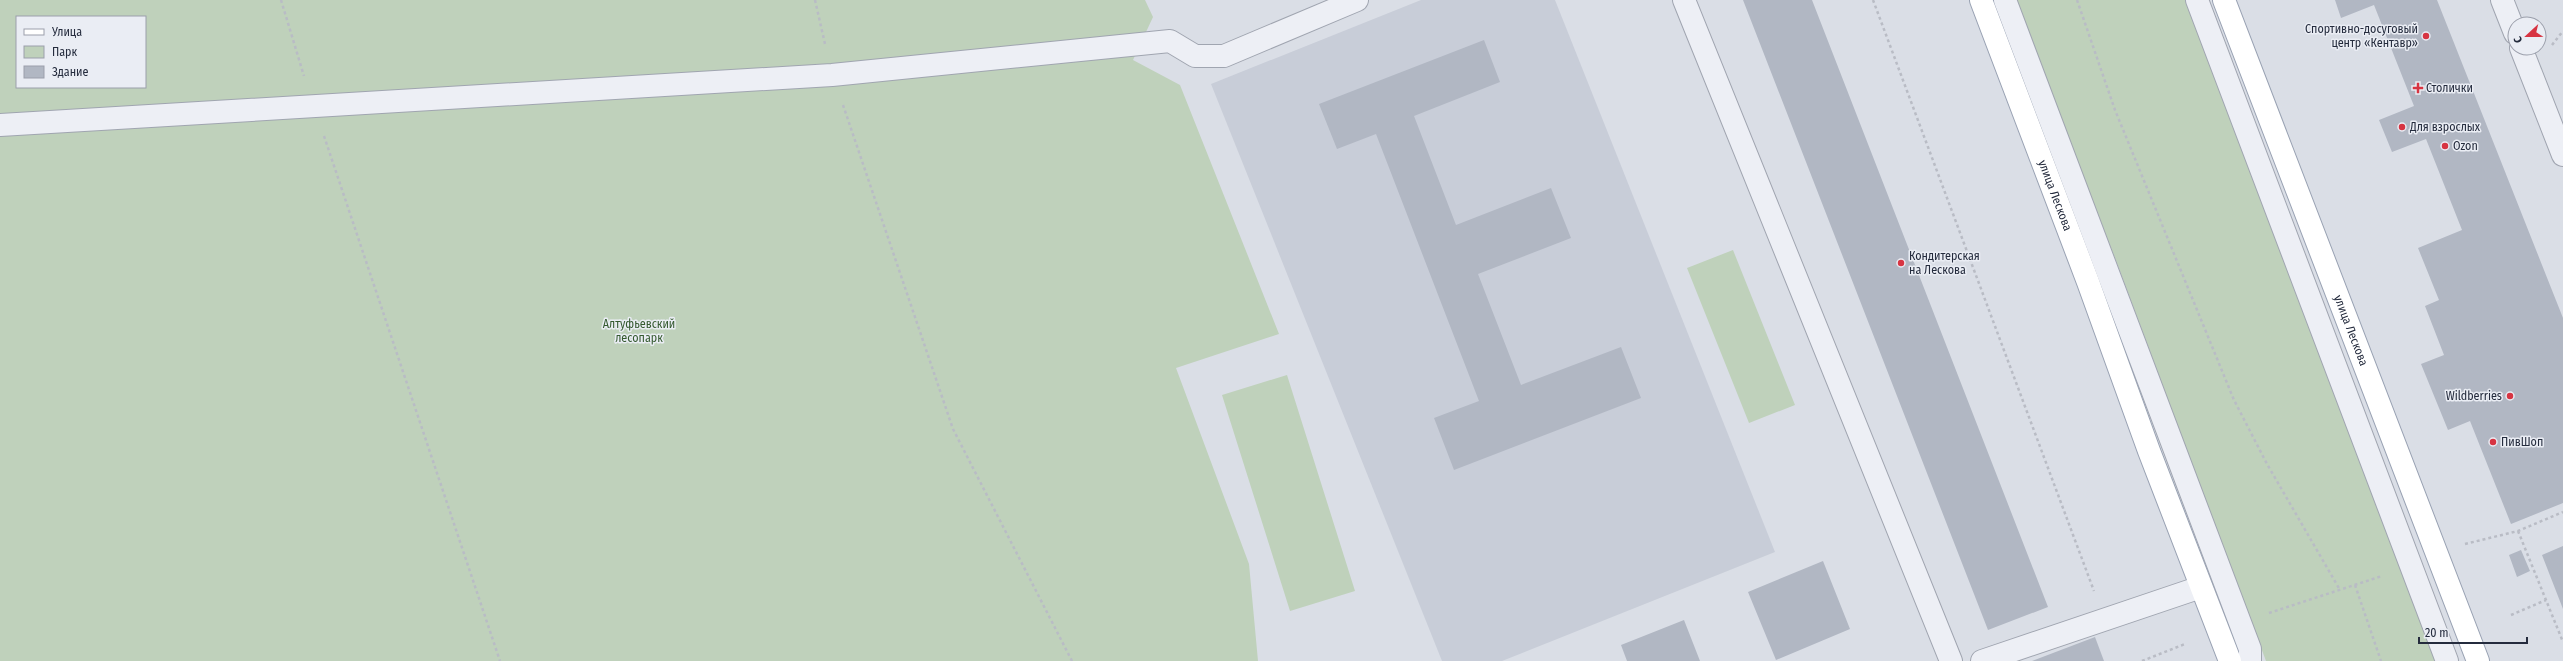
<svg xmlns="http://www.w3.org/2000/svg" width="2563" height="661" viewBox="0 0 2563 661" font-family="'Fira Sans Condensed',sans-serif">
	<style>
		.built { fill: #c8cdd8 }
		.green { fill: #bfd1bb; fill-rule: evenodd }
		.building { fill: #b1b7c3 }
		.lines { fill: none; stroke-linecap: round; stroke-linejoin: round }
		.minor-casing { stroke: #a0a5b0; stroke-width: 24 }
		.major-casing { stroke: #99a2b3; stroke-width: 24 }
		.path { stroke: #b9bcc5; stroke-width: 2.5; stroke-dasharray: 3 3; stroke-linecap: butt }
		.minor { stroke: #edeff5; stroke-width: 22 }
		.major { stroke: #fff; stroke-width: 22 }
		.poi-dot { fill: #d73442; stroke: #eaedf4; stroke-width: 1.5 }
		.labels { text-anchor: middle; stroke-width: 3; stroke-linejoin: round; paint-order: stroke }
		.poi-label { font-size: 12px; fill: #242b3d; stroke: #eaedf4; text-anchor: start }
		.street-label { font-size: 12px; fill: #242b3d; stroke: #eaedf4 }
		.park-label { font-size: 12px; fill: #355a30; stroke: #eaedf4 }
	</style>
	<rect width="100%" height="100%" fill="#dadee6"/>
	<path class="built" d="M1421,0H1555L1775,552L1502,661H1442L1211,84Z"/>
	<path class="green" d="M0,0H1145L1153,17L1133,60L1180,85L1279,334L1176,368L1249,564L1258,661H0ZM17,17H145V87H17Z
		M2015,0H2192L2446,661H2266L2118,266Z
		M1733,250L1795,405L1749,423L1687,268Z
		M1287,375L1355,591L1290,611L1222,395Z"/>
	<path class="building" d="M1743,0H1812L2048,607L1988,630Z
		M2335,0H2437L2563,318V503L2511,524L2470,421L2448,430L2421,364L2444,355L2425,306L2439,300L2418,248L2462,230L2426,139L2392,152L2379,120L2414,106L2374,5L2341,18Z
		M1484,40L1500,82L1414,116L1456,225L1551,188L1571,238L1478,274L1521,385L1621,347L1641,398L1454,470L1434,418L1479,401L1376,134L1337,149L1319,104Z
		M2563,546V609L2542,555Z
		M2521,550L2530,571L2517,577L2509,555Z
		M1823,561L1850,629L1776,660L1748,592Z
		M1684,620L1700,661H1627L1621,645Z
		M2095,637L2104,661H2032Z"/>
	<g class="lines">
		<defs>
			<path id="minor" d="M1684,0L1951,661
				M2005,0L2250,649V661
				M2197,0L2447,661
				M2502,0L2515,33
				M2521,48L2563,155
				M0,125L832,75L1170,41L1195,56H1224L1357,0
				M1982,661L2201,587"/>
			<g id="major">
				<path id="s1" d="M1981,0L2088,282L2149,451L2230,661"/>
				<path id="s2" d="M2224,0L2478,661"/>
			</g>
		</defs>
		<use href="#minor" class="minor-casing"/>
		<use href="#major" class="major-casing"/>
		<path class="path" d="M281,0L304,76
			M815,0L825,44
			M1873,0L2094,591
			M2077,0L2115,110L2234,400L2267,464L2340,590
			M2552,45L2563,31
			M843,105L953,429L1072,661
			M324,136L500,661
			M2518,531L2563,642
			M2465,544L2518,531L2563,512
			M2355,585L2381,661
			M2269,613L2382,576
			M2511,615L2546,600
			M2142,661L2185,644"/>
		<use href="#minor" class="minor"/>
		<use href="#major" class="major"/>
	</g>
	<g class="poi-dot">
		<circle cx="2426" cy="36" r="4"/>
		<path d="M2416 82h4v4h4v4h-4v4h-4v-4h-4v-4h4z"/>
		<circle cx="2402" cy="127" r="4"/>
		<circle cx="2445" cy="146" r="4"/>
		<circle cx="1901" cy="263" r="4"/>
		<circle cx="2510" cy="396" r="4"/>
		<circle cx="2493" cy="442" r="4"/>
	</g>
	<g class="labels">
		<g class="poi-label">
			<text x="2418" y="33" text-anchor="end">Спортивно-досуговый<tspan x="2418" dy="14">центр «Кентавр»</tspan></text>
			<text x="2426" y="92">Столички</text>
			<text x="2410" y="131">Для взрослых</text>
			<text x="2453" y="150">Ozon</text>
			<text x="1909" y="260">Кондитерская<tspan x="1909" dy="14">на Лескова</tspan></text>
			<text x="2502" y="400" text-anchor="end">Wildberries</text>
			<text x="2501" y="446">ПивШоп</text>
		</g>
		<g class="street-label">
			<text dy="4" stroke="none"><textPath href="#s1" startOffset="209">улица Лескова</textPath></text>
			<text dy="4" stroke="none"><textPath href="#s2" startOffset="354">улица Лескова</textPath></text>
		</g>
		<g class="park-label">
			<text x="639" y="328">Алтуфьевский<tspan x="639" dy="14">лесопарк</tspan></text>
		</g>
	</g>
	<rect x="16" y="16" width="130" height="72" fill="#eaedf4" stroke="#9b9fab"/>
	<rect x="24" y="29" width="20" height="6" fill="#ffffff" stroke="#9b9fab"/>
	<text x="52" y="36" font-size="12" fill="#242b3d">Улица</text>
	<rect x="24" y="46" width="20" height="12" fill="#bfd1bb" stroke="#9b9fab"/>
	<text x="52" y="56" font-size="12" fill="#242b3d">Парк</text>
	<rect x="24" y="66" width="20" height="12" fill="#b1b7c3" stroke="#9b9fab"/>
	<text x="52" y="76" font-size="12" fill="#242b3d">Здание</text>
	<g transform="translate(2527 36) rotate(248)"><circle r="19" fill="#eaedf4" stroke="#9b9fab"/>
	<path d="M0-3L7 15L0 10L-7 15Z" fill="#d73442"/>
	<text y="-6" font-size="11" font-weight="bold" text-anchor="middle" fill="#242b3d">С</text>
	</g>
	<path d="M2419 637v6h108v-6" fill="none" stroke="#242b3d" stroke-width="2"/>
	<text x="2425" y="637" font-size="12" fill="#242b3d" stroke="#eaedf4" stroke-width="3" paint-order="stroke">20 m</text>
</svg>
